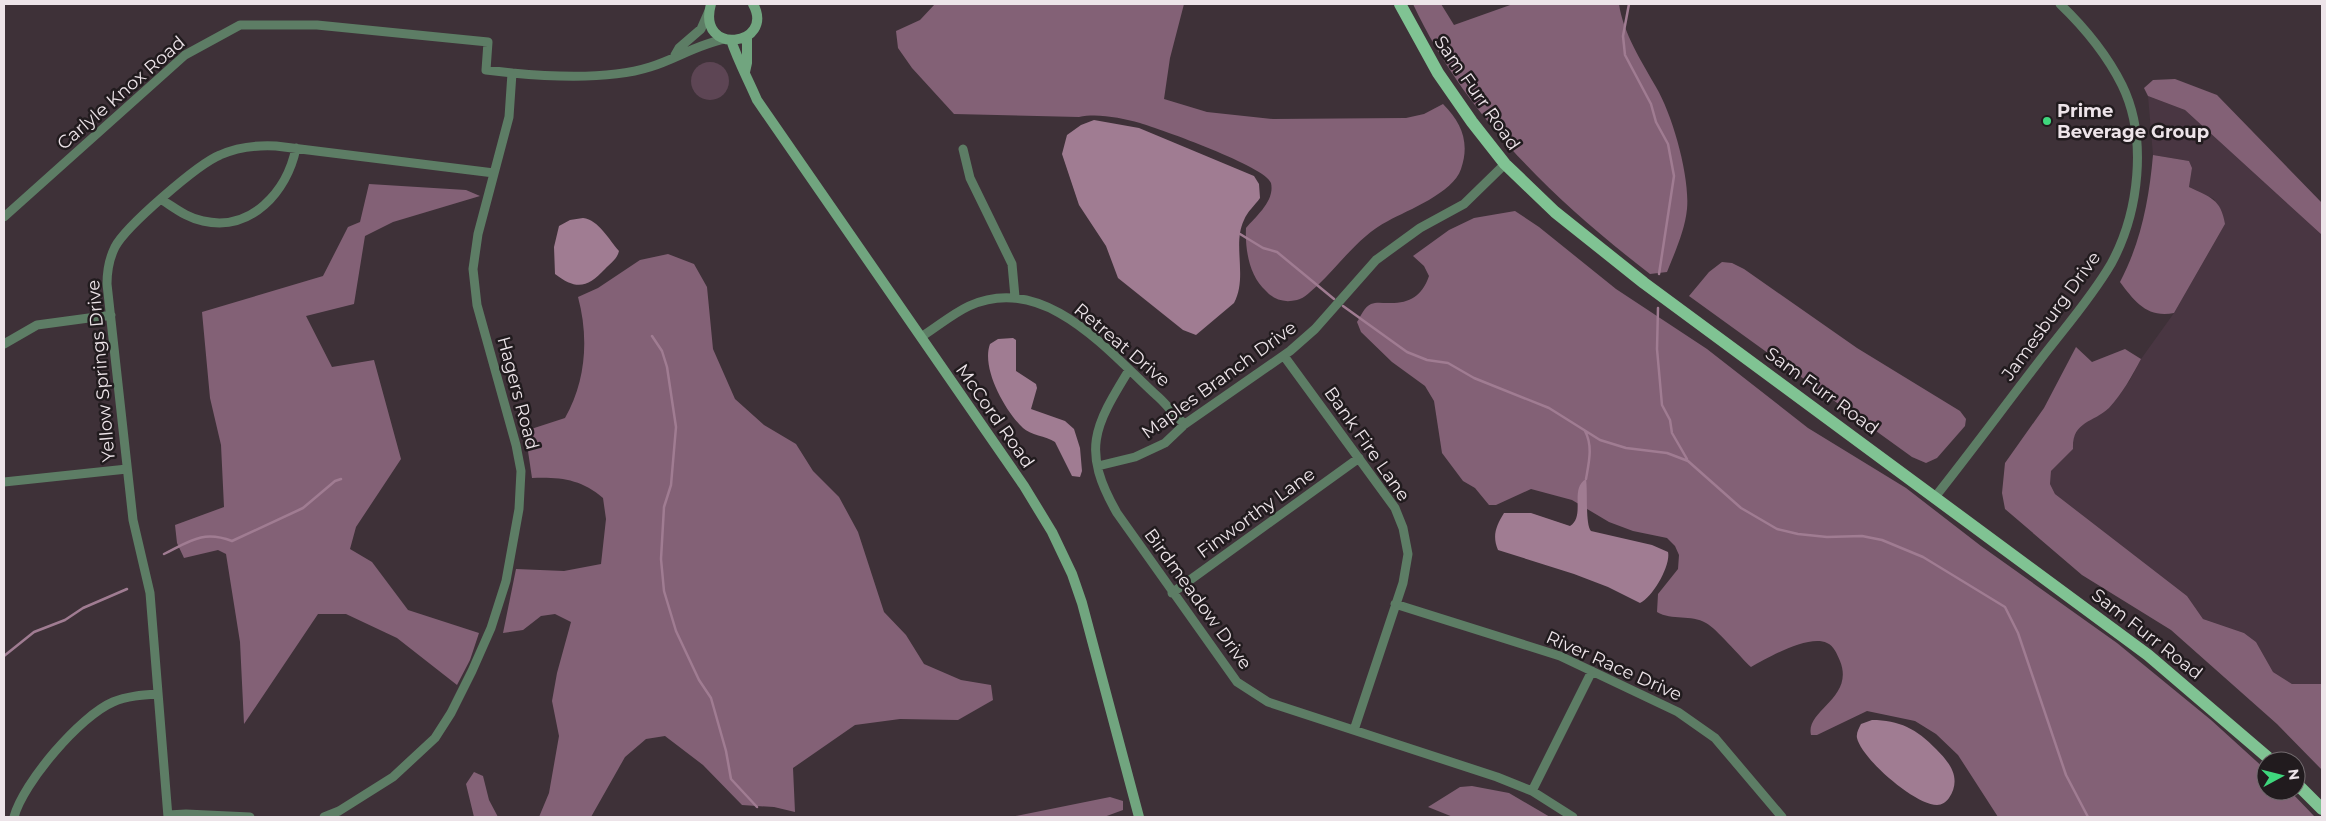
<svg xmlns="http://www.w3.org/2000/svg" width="2326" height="821" viewBox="0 0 2326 821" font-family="Montserrat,sans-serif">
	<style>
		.built { fill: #493642 }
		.green { fill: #5d4554 }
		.forest { fill: #836176 }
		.water { fill: #a07c92 }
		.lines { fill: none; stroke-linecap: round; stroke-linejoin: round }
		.stream { stroke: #a07c92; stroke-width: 2.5 }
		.street { stroke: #5d7d65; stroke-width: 9 }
		.secondary { stroke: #71a57f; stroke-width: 10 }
		.primary { stroke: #80c393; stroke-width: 12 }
		.poi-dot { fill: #3fd77d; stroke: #211b1e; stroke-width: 2 }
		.labels { text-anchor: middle; stroke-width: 5; stroke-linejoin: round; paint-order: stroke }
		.street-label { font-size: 18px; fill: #ede4e9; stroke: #211b1e }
		.poi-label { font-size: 18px; font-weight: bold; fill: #ede4e9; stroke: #211b1e; text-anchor: start }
	</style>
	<rect width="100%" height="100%" fill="#3e3138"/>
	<path class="built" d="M2148,96L2185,110L2322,235V684H2292L2273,672L2256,642L2244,633L2203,619L2187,596L2055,494L2050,484L2051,471L2073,449V438L2080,426L2108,409L2130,380L2141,359L2174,313L2225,224L2214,199L2189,187L2192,168L2189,161L2153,155Z"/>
	<path class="green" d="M691 81a19 19 0 1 1 38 0a19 19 0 1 1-38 0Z"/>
	<path class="forest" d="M935,4H1184L1170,58L1164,99L1207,112L1273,119L1406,118L1424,114L1443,104C1462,123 1470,143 1461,169C1453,193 1408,210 1388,221C1360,235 1340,264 1318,285C1311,291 1305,298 1297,300C1284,303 1274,300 1266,291C1249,276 1245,249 1246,228C1256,216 1275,201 1271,183C1267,167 1160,129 1140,123C1121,118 1098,113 1079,117L954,114L912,68L898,48L896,31L920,20Z
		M1413,4H1441L1454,25L1513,4H1619C1623,33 1642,62 1656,87C1673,116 1690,177 1687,209C1685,230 1675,252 1667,272L1650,274C1554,200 1465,115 1413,4Z
		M2175,79L2217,95L2322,203V235L2185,110L2148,96L2144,88L2153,80Z
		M2153,155L2189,161L2192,168L2189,187C2210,197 2221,199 2225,224L2174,313C2147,318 2135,302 2120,282C2141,242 2149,200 2153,155Z
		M369,184L466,190L480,196L393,222L365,236L354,304L306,316L332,367L374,360L401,459L356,527L350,549L372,562L408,610L479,633L470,660L457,685L397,638L346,614H318L244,724L240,642L226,554L218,550L184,558L177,543L175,525L224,507L221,445L210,398L202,312L323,276L348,227L360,222Z
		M1515,211L1539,227L1616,289L1707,349L1808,428L1906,488L1981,546L2117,643L2211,720L2266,770V791H2290L2315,817H1998L1958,755L1936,734L1915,721L1867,711L1817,735H1811C1805,710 1855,698 1840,661C1837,654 1834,646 1827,643C1809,634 1767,658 1751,667C1740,657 1716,628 1706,623C1691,614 1672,621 1657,612L1658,594L1678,569L1679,555L1675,546L1667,538L1633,531L1609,522L1572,500L1531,489L1496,505H1489L1475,488L1463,481L1442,453L1434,401L1425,386L1392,362L1361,332L1357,322C1361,316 1364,307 1371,304C1376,302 1382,303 1387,303C1408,304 1422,297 1429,276L1424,266L1413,256L1449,230L1474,218Z
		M668,254L694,264L707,287L713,349L735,399L764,425L796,444L813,471L839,497L858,532L884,612L906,635L924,664L961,680L991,685L993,700L958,720L900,719L855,725L793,768L795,812L774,807L742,805L703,765L665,736L646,739L625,757L591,817H539L549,793L559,736L552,701L557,673L571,622L555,614L541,616L523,630L503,633L516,569L564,571L601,564L606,519L603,498C581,479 560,477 532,478L525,431L565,418C586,381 589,338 578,297L598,288L640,260Z
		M1722,262L1732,263L1744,269L1857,348L1960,411L1966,419L1965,426L1937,458L1926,463L1912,457L1689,296L1709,272Z
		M2076,347L2092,362L2125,349L2141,359C2132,376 2122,394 2109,408C2093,423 2072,421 2073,449L2051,471L2050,484L2055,494L2187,596L2203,619L2244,633L2256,642L2273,672L2292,684H2322V770L2277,724L2171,630L2082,575L2005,509L2002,493L2005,463L2044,408Z
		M474,772L483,776L489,800L498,817H474L466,784Z
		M1472,786L1509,793L1550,817H1453L1428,807L1460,787Z
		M1110,797L1123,801V810L1104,817H1011Z"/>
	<path class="water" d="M1094,120L1139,128L1254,176L1259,184L1260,198C1255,205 1247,212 1244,220C1232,245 1248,277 1234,303L1196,335L1183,330L1118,278L1106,246L1079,205L1062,154L1067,135L1081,125Z
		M583,218C599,220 609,240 619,251C617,259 611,263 605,269C588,287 577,291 555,274L554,247L559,226L570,220Z
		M1013,338L1016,340V371L1036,384L1037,388L1031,409L1065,421L1074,429L1080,448L1082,471L1080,477L1072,476L1055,442C1046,436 1030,435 1023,428C1005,411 981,368 990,344L998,339Z
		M1586,479C1588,492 1585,524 1591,531L1652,545L1668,552C1671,565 1653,597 1640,603L1608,587L1574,574L1498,550C1492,536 1496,526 1504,513H1531L1570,526C1586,516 1569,489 1586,479Z
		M1872,720C1899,720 1917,729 1936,749C1950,763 1962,778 1949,798C1946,802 1942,805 1937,805C1915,805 1862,759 1857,738C1856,733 1859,728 1861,724Z"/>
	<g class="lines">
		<path class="stream" d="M1629,4L1623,36L1625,55L1651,104L1656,122L1668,144L1674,176L1659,274
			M1240,234L1263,248L1277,252L1334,299
			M1343,306L1407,352L1427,360L1448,363L1474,378L1549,408L1600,440L1626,448L1667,453L1688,461L1741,508L1777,529L1798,534L1827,537L1862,536L1882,540L1923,557L2005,607L2018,633L2066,775L2088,817
			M1658,308L1657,349L1662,405L1670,420L1672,433L1687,459
			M652,336L662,351L667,367L676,427L671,485L664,507L661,559L664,591L676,631L699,680L711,698L726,751L731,779L757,807
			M1585,431C1593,446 1589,462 1586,479
			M164,554C190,541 203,530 232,541L303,508L335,481L341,479
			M4,656L34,632L65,620L83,608L127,589"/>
		<path class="street" d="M675,55L679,48L701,29L708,13
			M963,149L970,178L1012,264L1015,297
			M162,200C175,208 187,218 203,221C251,232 287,192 296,148
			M4,217L185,55L240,25H317L488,42L486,70L512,73
			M921,337C937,327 952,314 969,306C1044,272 1107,350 1156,395C1167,404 1174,416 1185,424
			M4,344L37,325L111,315
			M1284,356L1395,508L1403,528L1408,554L1403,583L1354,730
			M1129,370C1094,427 1081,450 1117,513L1237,682L1268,702L1497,777L1532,791L1573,817
			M1098,466L1135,457L1165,443L1185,424L1290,351L1315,329L1376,260L1420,228L1464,204L1505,164
			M4,482L127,469
			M1935,497C1970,453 2003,408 2037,364C2061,332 2090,300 2111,264C2139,213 2148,138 2122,85C2106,53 2085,28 2060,4
			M1172,593L1359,458
			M1395,604L1560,656L1678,712L1715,738L1782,817
			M1532,791L1592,671
			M168,815L186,814L250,817
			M14,817C23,783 80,716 113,702C127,696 143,695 158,694
			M168,817L150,593L133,520L107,284C107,271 109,259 115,247C126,226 198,164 220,155C238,147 257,145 276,146L494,173
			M324,817L339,811L393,777L435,738L451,713L472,671L491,628L506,581L519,509L521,471L516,445L477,305L473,269L478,234L509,117L512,73C554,77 609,80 650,67C676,59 698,44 725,39"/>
		<path class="secondary" d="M711,4C696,57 776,46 753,4
			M731,40C738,61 748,79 757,100L1024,486L1052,532L1072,574L1082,603L1139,817
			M745,72L747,63V37"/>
		<path class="primary" d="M1400,4L1438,73L1472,122L1505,164L1555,212L1644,283L2148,655L2272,761
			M2296,783L2322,809"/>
	</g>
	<circle class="poi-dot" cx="2047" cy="121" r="5"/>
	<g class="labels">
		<g class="street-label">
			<text transform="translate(121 93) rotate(-41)" y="6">Carlyle Knox Road</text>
			<text transform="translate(1477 93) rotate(55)" y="6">Sam Furr Road</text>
			<text transform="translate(2051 316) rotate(-54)" y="6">Jamesburg Drive</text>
			<text transform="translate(1122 345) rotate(40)" y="6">Retreat Drive</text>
			<text transform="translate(101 371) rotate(-95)" y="6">Yellow Springs Drive</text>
			<text transform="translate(1219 380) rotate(-36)" y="6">Maples Branch Drive</text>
			<text transform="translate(1822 391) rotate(36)" y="6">Sam Furr Road</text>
			<text transform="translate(518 393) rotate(75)" y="6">Hagers Road</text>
			<text transform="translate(995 416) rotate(55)" y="6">McCord Road</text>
			<text transform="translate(1367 444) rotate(55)" y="6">Bank Fire Lane</text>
			<text transform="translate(1256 513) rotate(-36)" y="6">Finworthy Lane</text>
			<text transform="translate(1198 599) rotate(54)" y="6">Birdmeadow Drive</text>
			<text transform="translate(2147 634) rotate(38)" y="6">Sam Furr Road</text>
			<text transform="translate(1614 666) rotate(24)" y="6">River Race Drive</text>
		</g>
		<g class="poi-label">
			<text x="2057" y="117">Prime<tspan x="2057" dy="21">Beverage Group</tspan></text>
		</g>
	</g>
	<rect width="2326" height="821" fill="none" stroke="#ede4e9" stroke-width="10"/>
	<g transform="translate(2281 776) rotate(83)"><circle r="24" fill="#211b1e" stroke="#736b6f"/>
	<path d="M0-4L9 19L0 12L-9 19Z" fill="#3fd77d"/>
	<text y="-8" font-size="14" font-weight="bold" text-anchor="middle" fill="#ede4e9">N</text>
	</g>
</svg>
